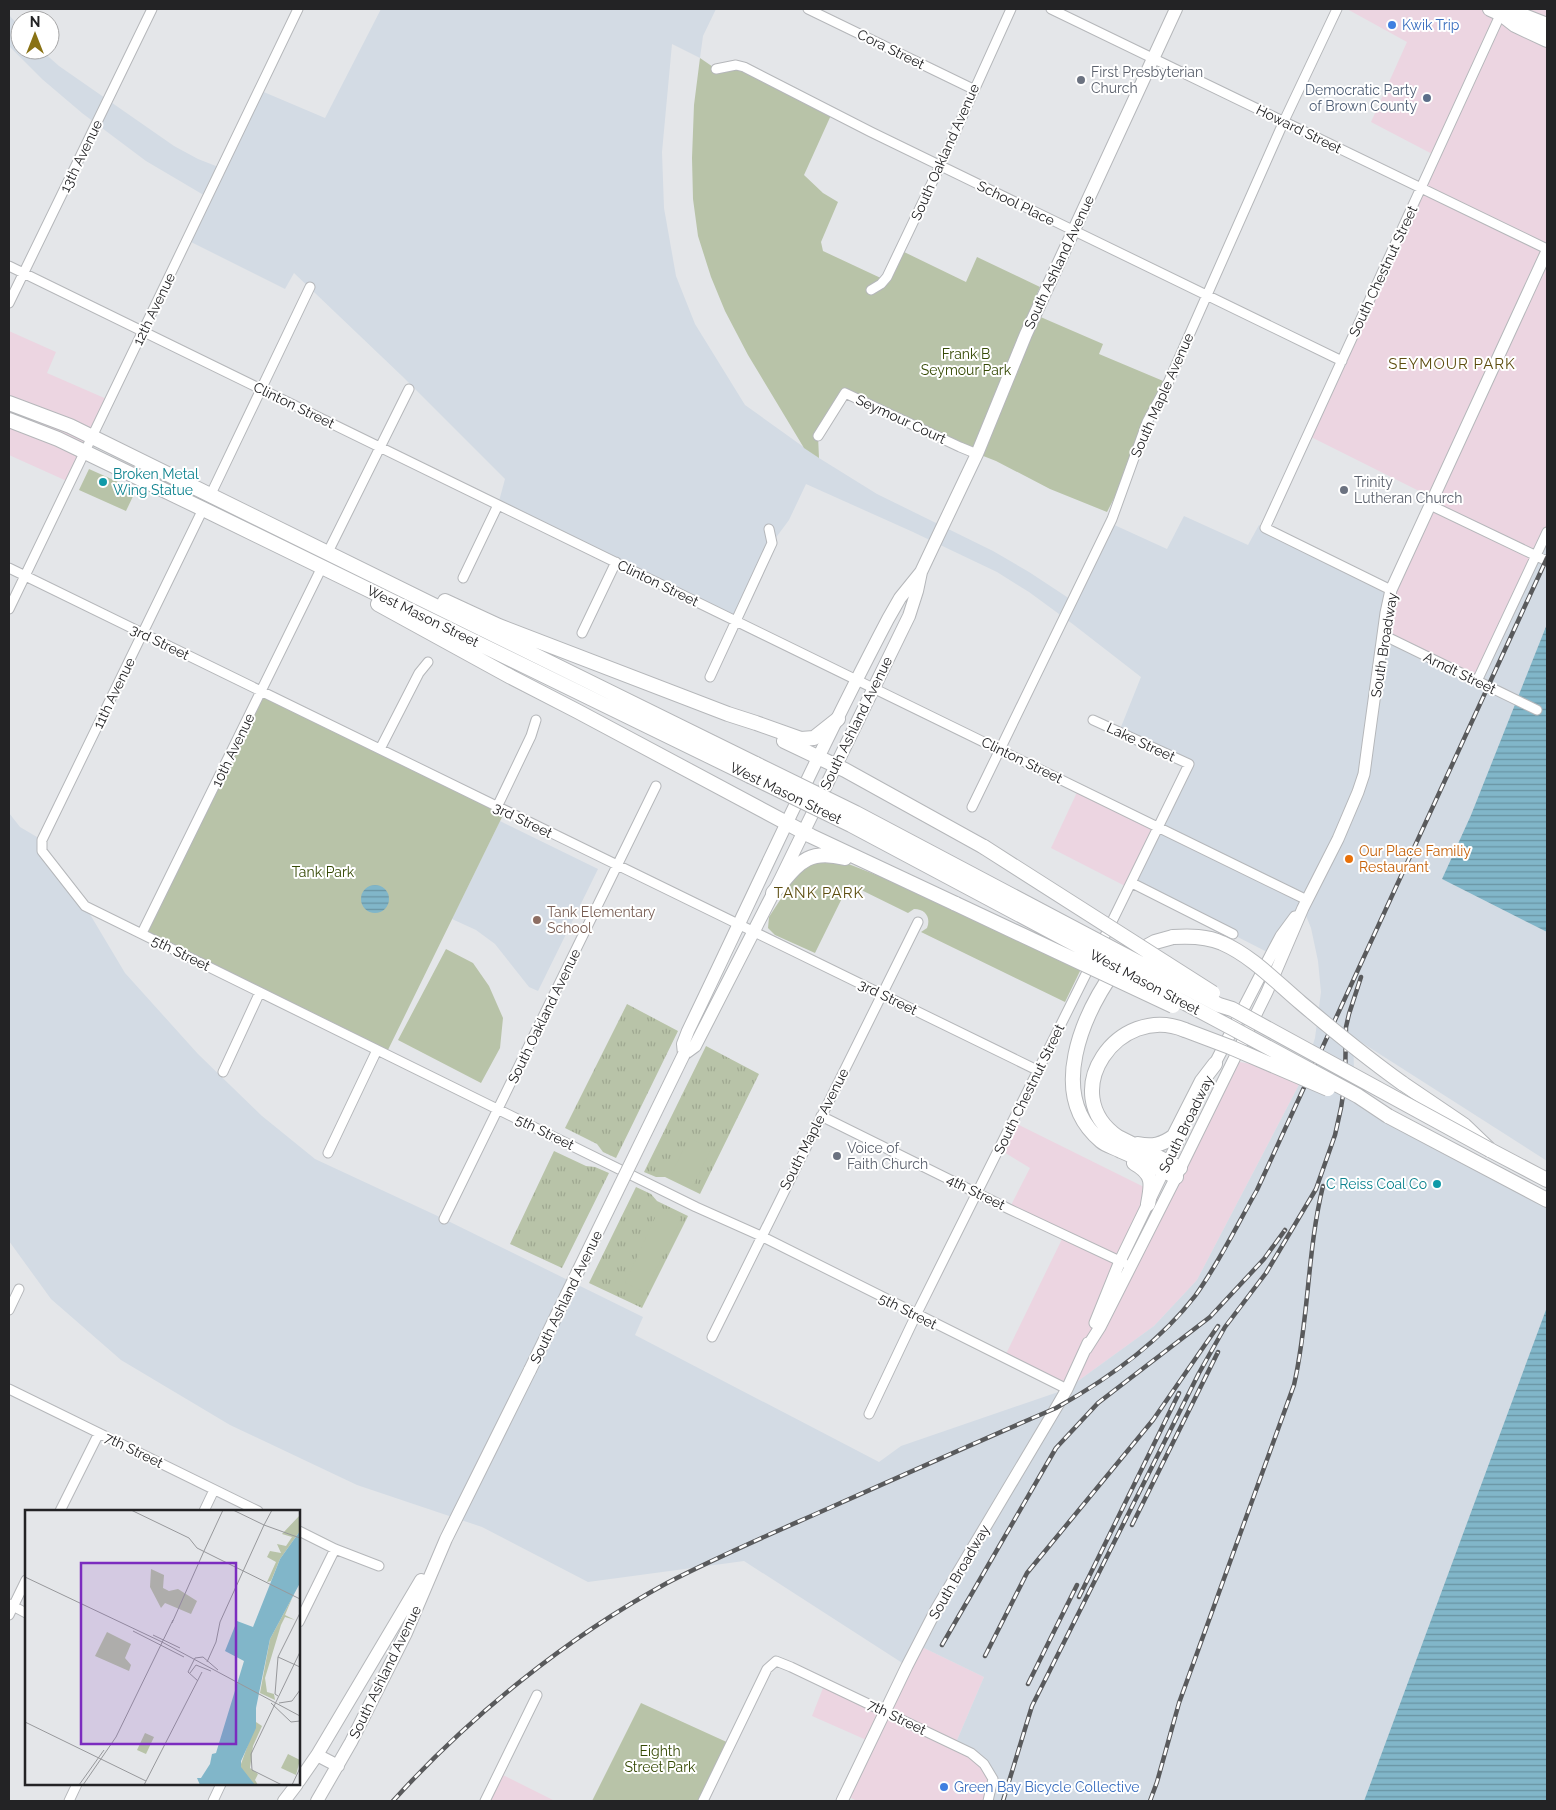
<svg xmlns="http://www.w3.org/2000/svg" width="1556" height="1810" viewBox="0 0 1556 1810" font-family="Raleway,sans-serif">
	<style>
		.commercial { fill: #ecd5e1 }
		.built { fill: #d3dbe4 }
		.grass { fill: url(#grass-tufts) }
		.green { fill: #b8c3a8 }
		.water { fill: url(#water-rules) }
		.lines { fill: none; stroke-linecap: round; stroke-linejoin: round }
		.minor-casing { stroke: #b5b7ba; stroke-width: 11 }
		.tertiary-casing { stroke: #b5b7ba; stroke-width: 13 }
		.secondary-casing { stroke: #b5b7ba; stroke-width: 14 }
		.primary-casing { stroke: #b5b7ba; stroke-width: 16 }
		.minor { stroke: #fff; stroke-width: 9 }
		.tertiary { stroke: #fff; stroke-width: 11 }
		.secondary { stroke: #fff; stroke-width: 12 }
		.primary { stroke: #fff; stroke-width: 14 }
		.rail-casing { stroke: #595a5c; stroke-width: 4.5 }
		.rail { stroke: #fff; stroke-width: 2.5; stroke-dasharray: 8; stroke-linecap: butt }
		.secondary-bridge-casing { stroke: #b5b7ba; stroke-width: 14; stroke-linecap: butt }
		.primary-bridge-casing { stroke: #b5b7ba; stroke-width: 16; stroke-linecap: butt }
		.secondary-bridge { stroke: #fff; stroke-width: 12 }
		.primary-bridge { stroke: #fff; stroke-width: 14 }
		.shop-dot { fill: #3f7fe0; stroke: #fff; stroke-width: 2 }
		.worship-dot { fill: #6b7280; stroke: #fff; stroke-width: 2 }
		.service-dot { fill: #5c6f8a; stroke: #fff; stroke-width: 2 }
		.culture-dot { fill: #0f9aa8; stroke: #fff; stroke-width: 2 }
		.food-dot { fill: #e8710a; stroke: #fff; stroke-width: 2 }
		.education-dot { fill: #8d6e63; stroke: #fff; stroke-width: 2 }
		.labels { text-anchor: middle; stroke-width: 4; stroke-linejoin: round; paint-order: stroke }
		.shop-label { font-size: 14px; fill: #366cbe; stroke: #fff; text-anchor: start }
		.street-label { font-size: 14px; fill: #232325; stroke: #fff }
		.worship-label { font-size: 14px; fill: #5b616d; stroke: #fff; text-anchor: start }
		.service-label { font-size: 14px; fill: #4e5e75; stroke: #fff; text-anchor: end }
		.park-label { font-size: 14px; fill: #354904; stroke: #fff }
		.culture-label { font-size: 14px; fill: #0d838f; stroke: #fff; text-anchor: start }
		.food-label { font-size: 14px; fill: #c56008; stroke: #fff; text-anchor: start }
		.education-label { font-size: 14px; fill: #785e54; stroke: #fff; text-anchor: start }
		.neighbourhood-label { font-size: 15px; letter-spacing: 1px; fill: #5d4d0f; stroke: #fff }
		.inset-road { fill: none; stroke: #97989b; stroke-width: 1 }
		.view { fill: #7b2cbf; fill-opacity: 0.15; stroke: #7b2cbf; stroke-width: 2.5 }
		.inset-edge { fill: none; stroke: #232325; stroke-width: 2.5 }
	</style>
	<defs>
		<pattern id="grass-tufts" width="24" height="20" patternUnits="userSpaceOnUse" patternTransform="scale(1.25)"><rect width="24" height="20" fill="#b8c3a8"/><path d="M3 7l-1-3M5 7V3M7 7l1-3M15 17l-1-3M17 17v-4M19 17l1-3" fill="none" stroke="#9ea790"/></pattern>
		<pattern id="water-rules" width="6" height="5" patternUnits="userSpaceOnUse" patternTransform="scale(1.25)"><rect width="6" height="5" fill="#81b6c9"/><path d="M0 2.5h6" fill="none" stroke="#6994a3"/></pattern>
	</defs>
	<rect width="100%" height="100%" fill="#e4e6e9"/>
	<path class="commercial" d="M1347,9H1547V532L1477,681L1383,635L1386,613L1433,498L1307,435L1436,156L1371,122L1407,42Z
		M9,331L56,352L47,373L109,400L69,482L9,455Z
		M1079,788L1159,827L1129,888L1051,848Z
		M1229,1060L1279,1069L1302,1079L1197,1280L1154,1326L1067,1389L1004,1358L1064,1235L1009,1209L1030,1168L999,1149L1013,1122L1146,1188L1160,1198Z
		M918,1645L984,1677L955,1745L971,1753L993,1779L988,1801H857L845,1795L871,1742L812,1716L825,1683L886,1712Z
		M499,1773L555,1801H485Z"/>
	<path class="built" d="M381,9H716L703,36L700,58L672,44L662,152L664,208L676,276L695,324L745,405L819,458L877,494L993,551L1029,572L1073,601L1110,523L1167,549L1184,516L1248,545L1259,525L1391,590L1383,635L1477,681L1547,532V624L1471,815L1442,879L1547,932V1161L1353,1037L1355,1103L1388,1116L1547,1200V1307L1364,1801H988L993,1779L984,1764L955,1745L984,1677L918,1645L907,1666L744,1561L588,1582L482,1527L357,1485L230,1425L121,1360L51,1299L9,1241V813L20,827L42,840V851L85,906L125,973L198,1054L262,1116L315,1159L444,1219L643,1317L635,1335L879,1462L901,1446L1067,1389L1154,1326L1197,1280L1302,1079L1315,1038L1321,992L1318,961L1311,928L1303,908L1279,958L1132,883L1189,764L1119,732L1141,677L1074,625L1029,592L997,572L913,532L806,484L789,520L772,543L736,621L498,505L505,479L402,376L294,273L285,289L187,240L207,197L146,161L82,113L42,79L9,46V15L20,27V50H41L59,66L174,146L198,159L221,168L259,90L325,118Z
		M500,821L598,869L538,991L529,987L495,944L476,930L452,919Z"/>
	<path class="grass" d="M627,1004L678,1031L616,1158L603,1152L597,1144L565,1128Z
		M706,1046L759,1074L700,1194L665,1177H656L644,1172Z
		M554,1151L586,1166L595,1167L609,1173L562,1268L510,1244Z
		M636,1187L651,1194L657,1201L688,1216L642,1308L589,1283Z"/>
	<path class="green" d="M700,58L716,69L736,65L832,113L804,175L823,193L838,202L821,242L823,251L885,280L900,250L966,282L977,257L1040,287L1029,312L1103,344L1099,354L1168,383L1131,465L1107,512L1050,489L996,461L968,450L845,393L818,436L819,458L804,448L748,355L725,311L711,277L698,236L693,199L692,158L694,105Z
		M89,469L136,490L126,511L79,490Z
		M261,692L505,811L386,1054L142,933Z
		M813,861L846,863L912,889L1081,969L1065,1002L921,932L927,928C931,918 926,909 914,909L908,913L849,884L815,953L775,935L768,928L769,917L793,880L799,872Z
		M446,949L473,963L489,986L503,1018L500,1048L481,1083L398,1040Z
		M689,1138L711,1149L693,1186L671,1175Z
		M660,1207L681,1218L645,1292L625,1283Z
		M641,1703L731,1744L703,1801H592Z"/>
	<path class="water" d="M1547,624V932L1442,879L1471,815Z
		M361 899a14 14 0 1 1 28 0a14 14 0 1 1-28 0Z
		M1547,1307V1801H1364Z"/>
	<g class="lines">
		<defs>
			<path id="minor" d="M808,9L973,89
				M1051,9L1547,249
				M716,69L736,65L744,67L871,132L1342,361
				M9,266L1307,900
				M871,290L881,284L887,277L940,166L1011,9
				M9,303L152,9
				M818,436L845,393L960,447L977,454
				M210,496L310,287
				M1430,505L1547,561
				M203,509L42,840V851L85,906L696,1207L761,1236L1067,1389
				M327,554L409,389
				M9,568L1039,1071
				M463,578L498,505
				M1391,590L1265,528L1502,11
				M9,609L298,9
				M582,633L616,562
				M1383,635L1537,710
				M710,677L772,543L769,529
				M1477,681L1547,532
				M1093,720L1189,764L1100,946
				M380,749L419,673L428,662
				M497,807L531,736L536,720
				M972,807L1112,519L1147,422L1168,383L1284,121L1337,9
				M1132,883L1233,934
				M142,933L322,567
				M223,1072L260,992
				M821,1116L1009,1209L1124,1263
				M328,1153L377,1050
				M444,1219L656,786
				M9,1310L19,1289
				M712,1337L918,922
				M9,1389L258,1511
				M869,1414L916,1315L1091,964
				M60,1511L99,1433
				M204,1511L214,1490
				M299,1531L335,1549L379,1566
				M9,1604L26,1613
				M9,1615L26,1580
				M299,1622L335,1549
				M69,1801L77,1784
				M213,1801L221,1784
				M485,1801L537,1695
				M703,1801L767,1669L776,1661L791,1667L971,1753L984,1764L993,1779L988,1801"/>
			<path id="tertiary" d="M1211,1071L1273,951L1281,936L1295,917
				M1095,1323L1120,1261L1184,1129
				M1086,1349L1100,1327L1176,1177L1267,992L1303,908L1338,839L1358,792L1364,774L1368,744L1386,613L1391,590L1547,251
				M842,1801L907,1666L937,1608L1056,1408L1067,1389L1088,1343"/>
			<path id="secondary" d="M921,572L917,591L909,616L781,878L695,1046L684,1054L683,1044L688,1031C754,894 817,754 888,619L900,598L921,572L938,536L977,454L1026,334L1176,9
				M317,1755L338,1766
				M299,1781L317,1755L421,1580
				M284,1801L297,1784
				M317,1801L351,1742L406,1633L446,1539L530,1370"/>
			<path id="primary" d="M1490,9L1501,14L1515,25L1547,40
				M1501,14H1519L1547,25
				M9,403L70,426L756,764
				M9,420L58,439L203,509L750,776
				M445,601L499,626L728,714L756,723L801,739L814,738L838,719
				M378,604L511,677L577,711L811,836L956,904
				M784,741L845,770L984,847
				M773,893C798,865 805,848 845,858
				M1133,954L1155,942L1173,937
				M1116,968C1083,1014 1046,1095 1101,1141C1107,1146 1114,1147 1121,1151C1140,1159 1158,1168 1176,1177
				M1402,1083L1464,1125L1490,1150L1547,1180
				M1388,1116L1547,1200
				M1138,1144C1152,1147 1162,1145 1174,1136L1202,1081L1215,1064
				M1134,1163C1154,1174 1152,1184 1148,1204
				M1180,1168L1118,1137C1055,1094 1118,1002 1185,1030"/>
		</defs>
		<use href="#minor" class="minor-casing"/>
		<use href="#tertiary" class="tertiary-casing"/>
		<use href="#secondary" class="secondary-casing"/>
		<use href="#primary" class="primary-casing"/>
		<use href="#minor" class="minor"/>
		<use href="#tertiary" class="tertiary"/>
		<use href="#secondary" class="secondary"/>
		<use href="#primary" class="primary"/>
		<defs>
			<path id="rail" d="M1132,1525L1218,1352
				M1079,1597L1179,1393
				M942,1645L1056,1448L1098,1403L1210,1317L1264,1259L1285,1230
				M985,1656L1027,1573L1153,1420L1218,1326
				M1028,1684L1077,1585
				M393,1801C470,1716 566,1638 667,1583C719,1556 773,1533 827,1509C903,1475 979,1441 1056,1408C1108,1379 1158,1344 1195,1296C1219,1263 1237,1225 1257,1190L1547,558
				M1003,1801L1032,1706L1199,1373L1225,1327L1266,1273L1316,1189L1335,1135L1341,1108L1345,1082L1346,1027L1349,1014L1361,977
				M1150,1801L1157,1782L1179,1703L1294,1385C1309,1320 1307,1251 1323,1186"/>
		</defs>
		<use href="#rail" class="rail-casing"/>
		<use href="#rail" class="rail"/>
		<defs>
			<path id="secondary-bridge" d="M530,1370L684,1054"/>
			<path id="primary-bridge" d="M756,764L856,813L1219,1005L1232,1009L1490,1150
				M750,776L851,825L1232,1028L1358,1096L1388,1116
				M984,847L1213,993
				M956,904L1173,1006
				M1173,937C1190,936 1207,936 1222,943C1252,956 1276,982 1301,1003C1334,1031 1367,1058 1402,1083
				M1185,1030L1230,1047L1328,1089"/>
		</defs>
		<use href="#secondary-bridge" class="secondary-bridge-casing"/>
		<use href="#primary-bridge" class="primary-bridge-casing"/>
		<use href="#secondary-bridge" class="secondary-bridge"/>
		<use href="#primary-bridge" class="primary-bridge"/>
	</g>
	<g class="shop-dot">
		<circle cx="1392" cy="25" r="5"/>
		<circle cx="944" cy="1787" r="5"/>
	</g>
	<g class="worship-dot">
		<circle cx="1081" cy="80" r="5"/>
		<circle cx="1344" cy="490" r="5"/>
		<circle cx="837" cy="1156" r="5"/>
	</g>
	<circle class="service-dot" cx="1427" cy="98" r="5"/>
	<g class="culture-dot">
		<circle cx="103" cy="482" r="5"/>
		<circle cx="1437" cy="1184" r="5"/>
	</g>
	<circle class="food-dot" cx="1349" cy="859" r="5"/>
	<circle class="education-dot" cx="537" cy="920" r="5"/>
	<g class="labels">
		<g class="shop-label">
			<text x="1402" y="30">Kwik Trip</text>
			<text x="954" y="1792">Green Bay Bicycle Collective</text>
		</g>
		<g class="street-label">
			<text transform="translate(891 49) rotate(26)" y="5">Cora Street</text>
			<text transform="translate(1299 129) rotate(26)" y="5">Howard Street</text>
			<text transform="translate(945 152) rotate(-66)" y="5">South Oakland Avenue</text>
			<text transform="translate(81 156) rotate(-64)" y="5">13th Avenue</text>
			<text transform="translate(1016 203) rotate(26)" y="5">School Place</text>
			<text transform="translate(1059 262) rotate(-65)" y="5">South Ashland Avenue</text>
			<text transform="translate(1383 271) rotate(-65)" y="5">South Chestnut Street</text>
			<text transform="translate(154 309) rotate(-64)" y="5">12th Avenue</text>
			<text transform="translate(1162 395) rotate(-66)" y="5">South Maple Avenue</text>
			<text transform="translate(294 405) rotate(26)" y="5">Clinton Street</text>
			<text transform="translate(901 419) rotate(25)" y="5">Seymour Court</text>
			<text transform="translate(658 583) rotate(26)" y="5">Clinton Street</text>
			<text transform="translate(423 616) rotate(26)" y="5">West Mason Street</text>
			<text transform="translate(160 642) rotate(26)" y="5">3rd Street</text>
			<text transform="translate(1384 645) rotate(-81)" y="5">South Broadway</text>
			<text transform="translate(1460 673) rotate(26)" y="5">Arndt Street</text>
			<text transform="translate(114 693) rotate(-64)" y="5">11th Avenue</text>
			<text transform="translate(856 723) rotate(-64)" y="5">South Ashland Avenue</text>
			<text transform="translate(1141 742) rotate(25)" y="5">Lake Street</text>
			<text transform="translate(233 750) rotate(-64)" y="5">10th Avenue</text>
			<text transform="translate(1022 760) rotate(26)" y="5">Clinton Street</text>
			<text transform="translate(786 793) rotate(26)" y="5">West Mason Street</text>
			<text transform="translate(523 820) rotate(26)" y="5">3rd Street</text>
			<text transform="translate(181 953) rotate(26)" y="5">5th Street</text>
			<text transform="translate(1145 982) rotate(28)" y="5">West Mason Street</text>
			<text transform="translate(888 997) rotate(26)" y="5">3rd Street</text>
			<text transform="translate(544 1016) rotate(-64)" y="5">South Oakland Avenue</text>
			<text transform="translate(1029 1089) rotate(-64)" y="5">South Chestnut Street</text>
			<text transform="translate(1186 1124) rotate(-64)" y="5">South Broadway</text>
			<text transform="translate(814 1129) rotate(-63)" y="5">South Maple Avenue</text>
			<text transform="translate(545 1132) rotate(26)" y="5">5th Street</text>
			<text transform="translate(976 1192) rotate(26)" y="5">4th Street</text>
			<text transform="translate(566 1297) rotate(-64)" y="5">South Ashland Avenue</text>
			<text transform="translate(908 1311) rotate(27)" y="5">5th Street</text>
			<text transform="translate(134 1450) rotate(26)" y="5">7th Street</text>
			<text transform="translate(959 1572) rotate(-60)" y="5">South Broadway</text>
			<text transform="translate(385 1672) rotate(-64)" y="5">South Ashland Avenue</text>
			<text transform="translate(897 1717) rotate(26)" y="5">7th Street</text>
		</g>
		<g class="worship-label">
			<text x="1091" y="77">First Presbyterian<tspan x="1091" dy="16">Church</tspan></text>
			<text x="1354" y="487">Trinity<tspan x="1354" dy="16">Lutheran Church</tspan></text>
			<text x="847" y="1153">Voice of<tspan x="847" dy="16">Faith Church</tspan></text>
		</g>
		<g class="service-label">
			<text x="1417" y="95">Democratic Party<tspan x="1417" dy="16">of Brown County</tspan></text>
		</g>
		<g class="park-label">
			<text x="966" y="359">Frank B<tspan x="966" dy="16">Seymour Park</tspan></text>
			<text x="323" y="877">Tank Park</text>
			<text x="660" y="1756">Eighth<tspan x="660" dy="16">Street Park</tspan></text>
		</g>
		<g class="culture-label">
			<text x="113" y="479">Broken Metal<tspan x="113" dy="16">Wing Statue</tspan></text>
			<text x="1427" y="1189" text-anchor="end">C Reiss Coal Co</text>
		</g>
		<g class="food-label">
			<text x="1359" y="856">Our Place Familiy<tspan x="1359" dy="16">Restaurant</tspan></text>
		</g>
		<g class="education-label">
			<text x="547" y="917">Tank Elementary<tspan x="547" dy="16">School</tspan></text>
		</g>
		<g class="neighbourhood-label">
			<text x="1452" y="369">SEYMOUR PARK</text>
			<text x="819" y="898">TANK PARK</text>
		</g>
	</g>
	<g transform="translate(25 1510)">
		<rect width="275" height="275" fill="#e4e6e9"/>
		<path d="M275,5V21L255,49L246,71L242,72L251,52L242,47L245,41L256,43L252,34L261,36L267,27L257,24ZM126,59L139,65L138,78L144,81L153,79L172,91L166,104L140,93L136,98L125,77ZM268,86L260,105L270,110L260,107L256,115L240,168L242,182L249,184L250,190L235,183L245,129ZM82,122L106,134L100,148L106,155L104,161L70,146ZM231,212L237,216L228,236L225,258L233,264L230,270L233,275L228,274L212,254H216ZM120,223L129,227L121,244L112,240ZM263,244L275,250L271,265L256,258Z" fill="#b8c3a8"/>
		<path d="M275,21V73L245,129L231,198V218L216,251V257L230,275H175L172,268H176L185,254L187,244L191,243L219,151L200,141L212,111L228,117L255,49Z" fill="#81b6c9"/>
		<path class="inset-road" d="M106,0L164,28L172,38L192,48L275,89M239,15L275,28M239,15L247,0M179,41L198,0M0,67L137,132L275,206M147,113L179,41M108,121L159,147M128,125L155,138M253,147L275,157M182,152L191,132L195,112L239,15L208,0M165,163L171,155L186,161M173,171L163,162L170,148L178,147L193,160M253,186L250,184L253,147L275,103M246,193L266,212L275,211M254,193L267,191L275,180M0,212L121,271M54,275L79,240M58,275L91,227L148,110M119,275L177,162M257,275L227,260L226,244L275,142M267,275L275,258"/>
		<path class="view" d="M56,53H211V234H56Z"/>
		<rect width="275" height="275" class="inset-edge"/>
	</g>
	<rect width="1556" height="1810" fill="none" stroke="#232325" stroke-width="20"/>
	<g transform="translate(35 35)"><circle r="24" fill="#ffffff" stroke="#a7a7a8"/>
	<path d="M0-4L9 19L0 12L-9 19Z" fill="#897214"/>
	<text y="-8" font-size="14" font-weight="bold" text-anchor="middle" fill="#232325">N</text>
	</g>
</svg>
